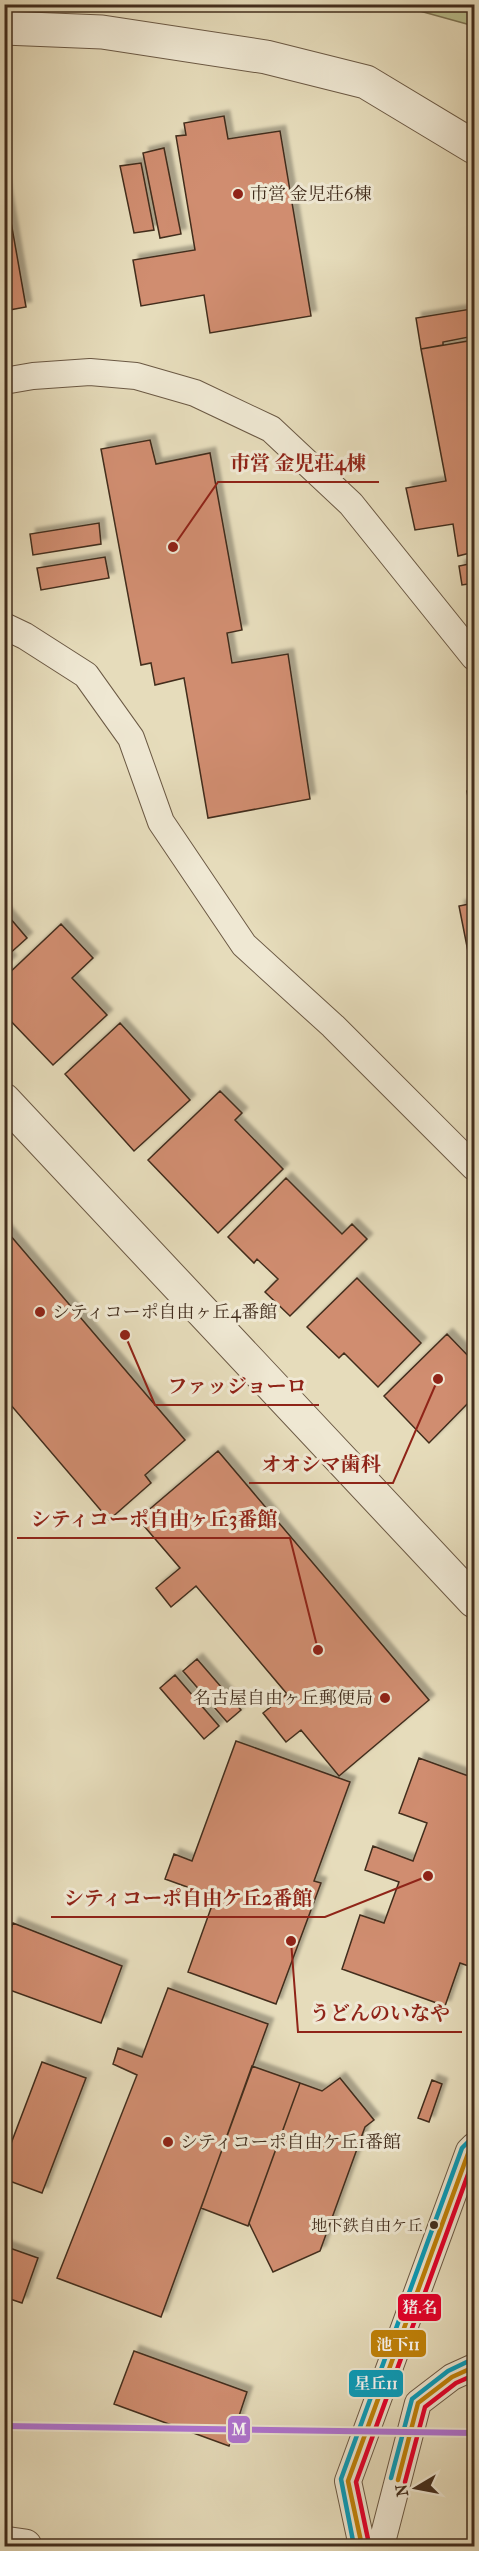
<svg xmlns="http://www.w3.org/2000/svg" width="479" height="2551" viewBox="0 0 479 2551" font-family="'IM FELL French Canon','Noto Serif JP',serif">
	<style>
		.green { fill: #b9bf8d; stroke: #7e7655; stroke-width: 1.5 }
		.building { fill: #d08d6f; stroke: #422d1d; stroke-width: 1.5; filter: url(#shadow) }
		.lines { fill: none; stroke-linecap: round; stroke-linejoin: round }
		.service-casing { stroke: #6b5944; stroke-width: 28 }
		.tertiary-casing { stroke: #6b5944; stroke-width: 35 }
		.service { stroke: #efe8d3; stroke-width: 26 }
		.tertiary { stroke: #efe8d3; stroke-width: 33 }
		.bus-1-casing { stroke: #efe8d3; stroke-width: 9 }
		.bus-2-casing { stroke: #efe8d3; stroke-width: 9 }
		.bus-3-casing { stroke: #efe8d3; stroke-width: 9 }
		.bus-1 { stroke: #c18209; stroke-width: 4.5 }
		.bus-2 { stroke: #e4002b; stroke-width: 4.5 }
		.bus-3 { stroke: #079dbc; stroke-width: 4.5 }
		.metro-1-casing { stroke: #efe8d3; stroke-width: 10 }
		.metro-1 { stroke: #b074d6; stroke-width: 6 }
		.poi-dot { fill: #8f2418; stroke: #efe8d3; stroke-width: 2 }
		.bus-dot { fill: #422d1d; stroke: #efe8d3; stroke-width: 2 }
		.labels { text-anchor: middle; stroke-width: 6; stroke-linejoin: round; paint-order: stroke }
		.bus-label { font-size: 16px; fill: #422d1d; stroke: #efe8d3; text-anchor: end }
		.poi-label { font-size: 18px; fill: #422d1d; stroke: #efe8d3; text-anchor: start }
		.leader { fill: none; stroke: #8f2418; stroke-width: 2 }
		.callout-dot { fill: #8f2418; stroke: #efe8d3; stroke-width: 2 }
		.callout-label { font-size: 20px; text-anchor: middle; font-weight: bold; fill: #8f2418; stroke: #efe8d3; stroke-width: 6; stroke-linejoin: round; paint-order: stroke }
		.line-badge { stroke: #efe8d3; stroke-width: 2 }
		.badge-label { font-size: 16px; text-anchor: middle; font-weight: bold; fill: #fff }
	</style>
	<defs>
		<filter id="shadow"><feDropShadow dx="5.5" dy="-5.5" stdDeviation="1.5" flood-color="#0004"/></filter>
	</defs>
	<rect width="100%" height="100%" fill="#e6dcbb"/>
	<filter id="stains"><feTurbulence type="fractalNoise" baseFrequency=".00333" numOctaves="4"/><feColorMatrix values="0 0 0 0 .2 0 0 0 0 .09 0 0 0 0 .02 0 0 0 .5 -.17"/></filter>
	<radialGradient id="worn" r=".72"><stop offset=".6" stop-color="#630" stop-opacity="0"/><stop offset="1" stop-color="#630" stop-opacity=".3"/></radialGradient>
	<path class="green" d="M398,5H474V26Z"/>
	<path class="building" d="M224,116L228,139L280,131L311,316L210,333L204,295L141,306L133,260L195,250L176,136L186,135L184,123Z
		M164,148L181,234L160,238L143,153Z
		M141,163L154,230L134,233L120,166Z
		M4,182L26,307L4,311Z
		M471,309L474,336L443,342V345L421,349L416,318Z
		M474,340V552L458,556L453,524L415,530L406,488L446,481L421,349Z
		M150,440L156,464L210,453L242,630L227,633L232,663L288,654L310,799L208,818L184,678L155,685L151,663L141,665L101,449Z
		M99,523L101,544L33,555L30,534Z
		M105,557L109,578L41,590L37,568Z
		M474,563V583L462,585L459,566Z
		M474,789V835L467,791Z
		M474,903V971L472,972L459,906Z
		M4,911L27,938L7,956L11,961L4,967Z
		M61,924L93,958L72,978L107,1015L53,1065L4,1014V989L11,983L5,977Z
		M120,1023L190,1100L134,1151L65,1074Z
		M220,1091L242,1113L235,1120L283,1169L218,1233L148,1160Z
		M286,1178L342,1234L352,1224L367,1239L290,1316L265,1292L278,1279L257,1259L254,1263L228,1237Z
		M4,1228L185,1440L145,1475L151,1483L109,1520L4,1397Z
		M357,1278L421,1343L378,1387L344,1353L339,1358L307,1327Z
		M447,1334L474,1362V1397L429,1443L384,1396Z
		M218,1451L429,1700L339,1776L301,1730L286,1742L263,1713L287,1694L196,1586L171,1607L156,1588L180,1568L138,1519Z
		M197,1659L241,1710L227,1722L183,1671Z
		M175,1675L219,1726L204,1739L160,1688Z
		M236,1741L350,1782L314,1881L321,1883L276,2004L188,1972L215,1897L165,1879L174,1854L192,1861Z
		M419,1758L474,1778V1968L460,1963L445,2006L342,1969L360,1915L384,1923L399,1882L365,1870L373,1846L413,1861L427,1823L399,1813Z
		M13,1923L122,1966L101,2023L4,1988V1949Z
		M168,1988L268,2024L161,2317L57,2278L137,2075L113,2064L118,2048L142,2057Z
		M42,2062L86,2078L42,2193L4,2179V2162Z
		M252,2066L300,2083L248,2226L201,2208Z
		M340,2078L374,2120L365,2127L320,2251L273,2272L249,2223L300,2083L322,2091Z
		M432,2080L442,2084L429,2122L418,2118Z
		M4,2246L38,2258L22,2303L4,2297Z
		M134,2351L247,2392L229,2446L114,2404Z"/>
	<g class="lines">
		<defs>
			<path id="service" d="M4,381L33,376L90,372L136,376L195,393L271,429L351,504L474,657
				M4,626L25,636L86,675L131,738L161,822L244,945L333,1026L474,1167
				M362,2546L348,2481L469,2151L474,2146
				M381,2546L418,2403L452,2377L474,2367"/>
			<path id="tertiary" d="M4,28L102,32L266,57L366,82L474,147
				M4,1100L474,1601
				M4,2543L25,2546"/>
		</defs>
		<use href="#service" class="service-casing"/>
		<use href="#tertiary" class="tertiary-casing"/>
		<use href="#service" class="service"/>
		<use href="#tertiary" class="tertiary"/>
		<defs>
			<path id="bus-1" d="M398,2480L418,2403L452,2377L474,2367
				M362,2546L348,2481L469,2151L474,2146"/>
			<path id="bus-2" d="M405,2482L425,2407L456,2383L474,2375
				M369,2544L356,2482L474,2158"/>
			<path id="bus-3" d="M391,2478L412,2399L448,2371L471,2360
				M354,2546L341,2479L462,2148L469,2141"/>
		</defs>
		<use href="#bus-1" class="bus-1-casing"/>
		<use href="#bus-2" class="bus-2-casing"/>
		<use href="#bus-3" class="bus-3-casing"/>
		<use href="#bus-1" class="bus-1"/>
		<use href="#bus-2" class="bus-2"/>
		<use href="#bus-3" class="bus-3"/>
		<defs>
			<path id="metro-1" d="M4,2426L474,2433"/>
		</defs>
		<use href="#metro-1" class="metro-1-casing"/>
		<use href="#metro-1" class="metro-1"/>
	</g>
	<g class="poi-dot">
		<circle cx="238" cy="194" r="6"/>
		<circle cx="40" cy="1312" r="6"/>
		<circle cx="385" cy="1698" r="6"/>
		<circle cx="168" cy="2142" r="6"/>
	</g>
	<circle class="bus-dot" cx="434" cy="2225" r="5"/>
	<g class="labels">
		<g class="bus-label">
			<text x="423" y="2231">地下鉄自由ケ丘</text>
		</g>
		<g class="poi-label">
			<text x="250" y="200">市営 金児荘6棟</text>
			<text x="52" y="1318">シティコーポ自由ヶ丘4番館</text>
			<text x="373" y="1704" text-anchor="end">名古屋自由ヶ丘郵便局</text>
			<text x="180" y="2148">シティコーポ自由ケ丘1番館</text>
		</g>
	</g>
	<path class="leader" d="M173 547L218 482H379M125 1335L155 1405H319M438 1379L393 1483H249M318 1650L290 1538H17M428 1876L325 1917H51M291 1941L298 2032H462"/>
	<g class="callout-dot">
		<circle cx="173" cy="547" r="6"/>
		<circle cx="125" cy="1335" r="6"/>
		<circle cx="438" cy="1379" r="6"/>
		<circle cx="318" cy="1650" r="6"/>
		<circle cx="428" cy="1876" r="6"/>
		<circle cx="291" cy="1941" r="6"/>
	</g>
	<g class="callout-label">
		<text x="298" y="470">市営 金児荘4棟</text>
		<text x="237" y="1393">ファッジョーロ</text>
		<text x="321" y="1471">オオシマ歯科</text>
		<text x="154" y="1526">シティコーポ自由ヶ丘3番館</text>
		<text x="188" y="1905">シティコーポ自由ケ丘2番館</text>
		<text x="380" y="2020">うどんのいなや</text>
	</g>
	<g class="line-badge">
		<rect x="397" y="2293" width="45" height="29" rx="6" fill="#e4002b"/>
		<rect x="370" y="2329" width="57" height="29" rx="6" fill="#c18209"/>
		<rect x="348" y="2369" width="56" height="29" rx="6" fill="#079dbc"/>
		<rect x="227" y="2415" width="24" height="29" rx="6" fill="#b074d6"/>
	</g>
	<g class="badge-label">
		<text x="420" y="2313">猪.名</text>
		<text x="398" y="2350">池下11</text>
		<text x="376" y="2389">星丘11</text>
		<text x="239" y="2435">M</text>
	</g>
	<rect width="479" height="2551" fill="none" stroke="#e6dcbb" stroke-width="24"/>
	<rect x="6" y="6" width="467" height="2539" fill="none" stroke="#422d1d" stroke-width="3"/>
	<rect x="12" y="12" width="455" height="2527" fill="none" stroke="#422d1d" stroke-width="1.5"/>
	<g transform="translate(416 2488) rotate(260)" stroke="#efe8d3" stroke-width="4.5" paint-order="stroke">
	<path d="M0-4.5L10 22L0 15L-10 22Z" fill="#422d1d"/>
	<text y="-9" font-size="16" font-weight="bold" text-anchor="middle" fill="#422d1d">N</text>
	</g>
	<rect width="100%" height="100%" filter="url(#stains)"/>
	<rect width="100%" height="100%" fill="url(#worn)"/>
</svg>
